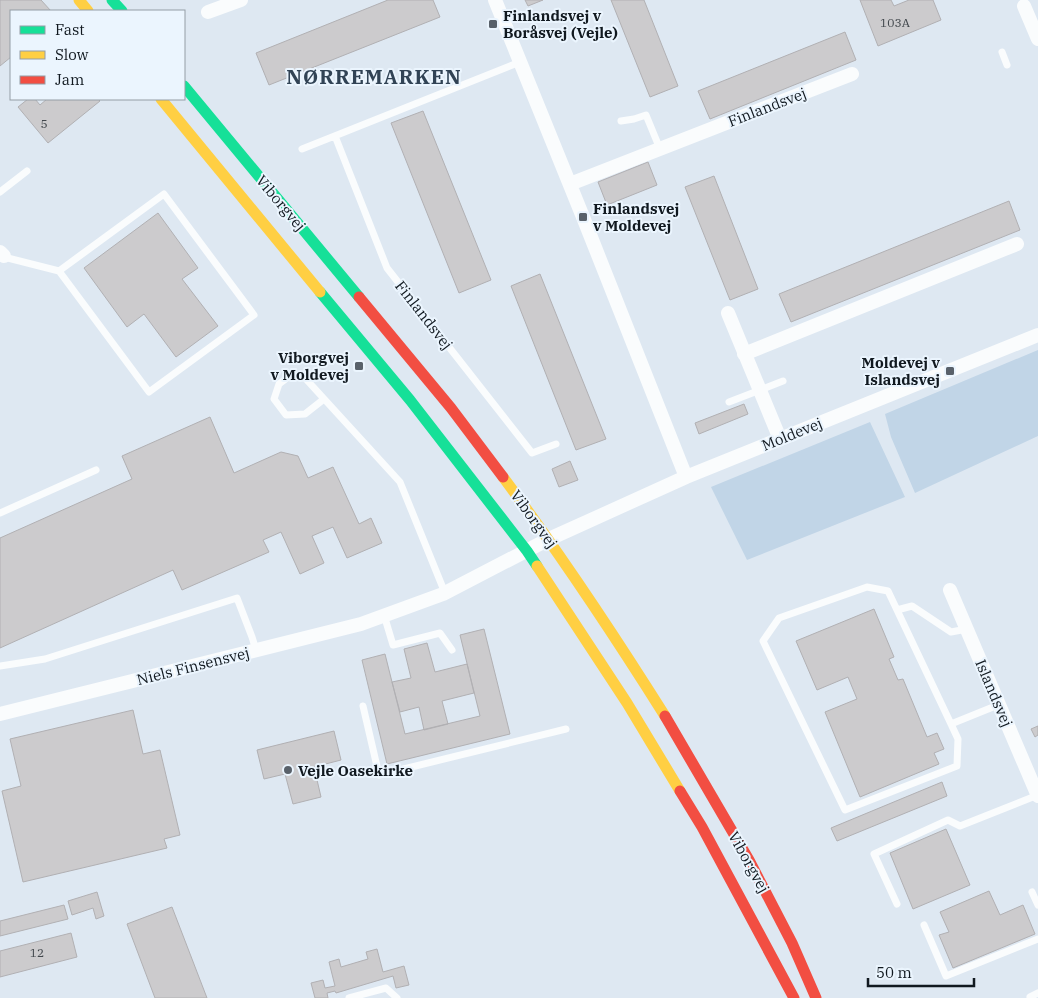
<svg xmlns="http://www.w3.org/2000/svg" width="1038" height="998" font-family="'IBM Plex Serif',serif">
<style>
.green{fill:#c1d5e7}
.building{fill:#cccbcd;stroke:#b1b0b3}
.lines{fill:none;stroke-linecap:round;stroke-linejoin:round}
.lane{stroke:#fafcfd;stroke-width:7}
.street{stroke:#fafcfd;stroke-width:14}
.fast{stroke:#16e098;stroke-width:11}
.slow{stroke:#ffcf43;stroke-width:11}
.jam{stroke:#f24e42;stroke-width:11}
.poi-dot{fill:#59616a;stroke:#ebf5fe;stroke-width:2}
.labels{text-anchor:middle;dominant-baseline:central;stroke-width:4;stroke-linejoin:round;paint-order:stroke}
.number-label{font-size:12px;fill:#40464b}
.poi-label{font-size:15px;font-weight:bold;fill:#111920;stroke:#ebf5fe;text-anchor:start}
.street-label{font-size:15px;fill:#111920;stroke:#ebf5fe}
.district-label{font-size:20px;font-weight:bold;letter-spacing:1px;fill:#314355;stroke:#ebf5fe}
</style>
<rect width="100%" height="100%" fill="#dee8f2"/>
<path class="green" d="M 1038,350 L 1038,436 L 915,493 L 891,437 L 885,414 Z
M 870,422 L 905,497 L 747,560 L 711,487 Z"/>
<path class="building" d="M 0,0 L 41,0 L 51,11 L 11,11 L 11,57 L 0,66 Z
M 388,0 L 433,0 L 440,17 L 269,85 L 256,53 Z
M 525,0 L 543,0 L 528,6 Z
M 611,0 L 644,0 L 678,86 L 650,97 Z
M 860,0 L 891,0 L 894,6 L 909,0 L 933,0 L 941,20 L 878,46 Z
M 845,32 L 856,60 L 710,119 L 698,91 Z
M 28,99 L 35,99 L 40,105 L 47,99 L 98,99 L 100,101 L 48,143 L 18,107 Z
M 423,111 L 491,280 L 459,293 L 391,123 Z
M 648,162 L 657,185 L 607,205 L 598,182 Z
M 714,176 L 758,289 L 730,300 L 685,187 Z
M 1009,201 L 1020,230 L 791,322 L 779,294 Z
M 158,213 L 198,268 L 182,279 L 218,326 L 176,357 L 144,314 L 127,327 L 84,268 Z
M 540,274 L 606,439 L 576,450 L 511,286 Z
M 744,404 L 748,414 L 699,434 L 695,423 Z
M 210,417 L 234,473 L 281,452 L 298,456 L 308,478 L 333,467 L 359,524 L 371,518 L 382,543 L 347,558 L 333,527 L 312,536 L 324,563 L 300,574 L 281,532 L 263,540 L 269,552 L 182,590 L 173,570 L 0,648 L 0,538 L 132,479 L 122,456 Z
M 570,461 L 578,480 L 559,487 L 552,469 Z
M 874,609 L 894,657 L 889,659 L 898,680 L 903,679 L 927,737 L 937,733 L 944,749 L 934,753 L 939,764 L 860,797 L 825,712 L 857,699 L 848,677 L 817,690 L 796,641 Z
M 484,629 L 510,734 L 387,764 L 362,660 L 385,654 L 405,734 L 480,716 L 460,635 Z
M 427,643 L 435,672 L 467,664 L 474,693 L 442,701 L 448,724 L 424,730 L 419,707 L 400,712 L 392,682 L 411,678 L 404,649 Z
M 133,710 L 143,754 L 160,750 L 180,835 L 164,839 L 167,848 L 23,882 L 2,791 L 21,786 L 10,739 Z
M 1038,726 L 1038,735 L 1035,737 L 1031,729 Z
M 334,731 L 341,760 L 314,767 L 321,797 L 293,804 L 285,774 L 264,779 L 257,750 Z
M 942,782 L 947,796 L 837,841 L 831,828 Z
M 946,829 L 970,885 L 913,909 L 890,853 Z
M 989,891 L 1000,915 L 1023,905 L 1035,934 L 953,968 L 939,935 L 949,932 L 940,912 Z
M 97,892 L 104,916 L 96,919 L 93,908 L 72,915 L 68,901 Z
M 64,905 L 68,919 L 0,936 L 0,921 Z
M 172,907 L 207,998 L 155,998 L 127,924 Z
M 71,933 L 77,957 L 0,977 L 0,951 Z
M 377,949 L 383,972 L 404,966 L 409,985 L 396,988 L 393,976 L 336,993 L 335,991 L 327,993 L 328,998 L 315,998 L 311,983 L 323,980 L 325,988 L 335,986 L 329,962 L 339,959 L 341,967 L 368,959 L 366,952 Z"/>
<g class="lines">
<path class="lane" d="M 1002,52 L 1007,65
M 621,121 L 634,119 L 646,115 L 660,149
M 335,136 L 387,268 L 532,453 L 556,444
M 302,149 L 520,62
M 0,192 L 27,171
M 4,257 L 59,271 L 149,392 L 254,315 L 164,194 L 59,271
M 324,399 L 305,414 L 286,415 L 274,399 L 279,384 L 291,375 L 305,378 L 400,482 L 445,593
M 729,402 L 783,381
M 0,513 L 96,470
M 897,610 L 951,724
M 384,615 L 393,645 L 440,633 L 452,650
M 967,629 L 951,632 L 912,606 L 897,610 L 888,591 L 867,587 L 779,618 L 763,641 L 845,810 L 957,766 L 958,739 L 951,724 L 998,705
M 0,666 L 45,659 L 237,598 L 252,637 L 256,650
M 363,706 L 379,775 L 566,729
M 1032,892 L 1038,905
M 897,904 L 874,854 L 948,820 L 960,826 L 1038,795
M 924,925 L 946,976 L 1038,939
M 1030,997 L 1038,993
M 349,998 L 386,988 L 397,998"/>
<path class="street" d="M 495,0 L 583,217 L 686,477
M 1024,6 L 1038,39
M 208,12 L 241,0
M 570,184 L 852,74
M 0,252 L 4,256
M 728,313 L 780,439
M 744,354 L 1017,244
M 950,590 L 1038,796
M 0,714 L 361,624 L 443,594 L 549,539 L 686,477 L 1038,335"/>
<path class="fast" d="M 112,0 L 122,11
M 184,86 L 359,297
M 320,292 L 410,400 L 527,551 L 537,566"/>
<path class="slow" d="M 79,0 L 88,11
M 161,99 L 320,292
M 503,477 C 561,555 614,635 665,716
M 537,566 L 627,703 L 680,791"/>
<path class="jam" d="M 359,297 L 451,408 L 503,477
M 665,716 L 749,860 L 792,943 L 816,998
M 680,791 L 702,827 L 794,998"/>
</g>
<g class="poi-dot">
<rect x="488" y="19" width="10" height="10" rx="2.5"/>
<rect x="578" y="212" width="10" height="10" rx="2.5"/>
<rect x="354" y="361" width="10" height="10" rx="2.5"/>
<rect x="945" y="366" width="10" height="10" rx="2.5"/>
<circle cx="288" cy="770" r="5"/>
</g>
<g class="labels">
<g class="number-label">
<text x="895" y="22">103A</text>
<text x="44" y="123">5</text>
<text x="37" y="952">12</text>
</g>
<g class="poi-label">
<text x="503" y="15">Finlandsvej v<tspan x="503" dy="17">Boråsvej (Vejle)</tspan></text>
<text x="593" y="208">Finlandsvej<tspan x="593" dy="17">v Moldevej</tspan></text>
<text x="349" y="357" text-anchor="end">Viborgvej<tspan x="349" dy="17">v Moldevej</tspan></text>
<text x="940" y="362" text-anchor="end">Moldevej v<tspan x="940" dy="17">Islandsvej</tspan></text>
<text x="298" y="770">Vejle Oasekirke</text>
</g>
<g class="street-label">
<text transform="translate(767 107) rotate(-21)">Finlandsvej</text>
<text transform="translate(281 203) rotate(50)">Viborgvej</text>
<text transform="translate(424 315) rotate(52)">Finlandsvej</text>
<text transform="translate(792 434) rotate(-22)">Moldevej</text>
<text transform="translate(534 519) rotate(54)">Viborgvej</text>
<text transform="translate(193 666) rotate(-14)">Niels Finsensvej</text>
<text transform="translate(994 693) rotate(67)">Islandsvej</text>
<text transform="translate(749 862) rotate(61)">Viborgvej</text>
</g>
<g class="district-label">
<text x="374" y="76">NØRREMARKEN</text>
</g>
</g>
<rect x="10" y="10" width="175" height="90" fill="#ebf5fe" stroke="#949da5"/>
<rect x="20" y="26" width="25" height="8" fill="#16e098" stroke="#949da5"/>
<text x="55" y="35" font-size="15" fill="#111920">Fast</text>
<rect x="20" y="51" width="25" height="8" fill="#ffcf43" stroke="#949da5"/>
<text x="55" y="60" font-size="15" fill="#111920">Slow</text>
<rect x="20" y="76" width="25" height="8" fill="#f24e42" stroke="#949da5"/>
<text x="55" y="85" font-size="15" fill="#111920">Jam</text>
<path d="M868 978v8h106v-8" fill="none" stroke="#111920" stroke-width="2.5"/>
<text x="876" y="978" font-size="15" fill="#111920" stroke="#ebf5fe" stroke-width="4" paint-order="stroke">50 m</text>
</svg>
